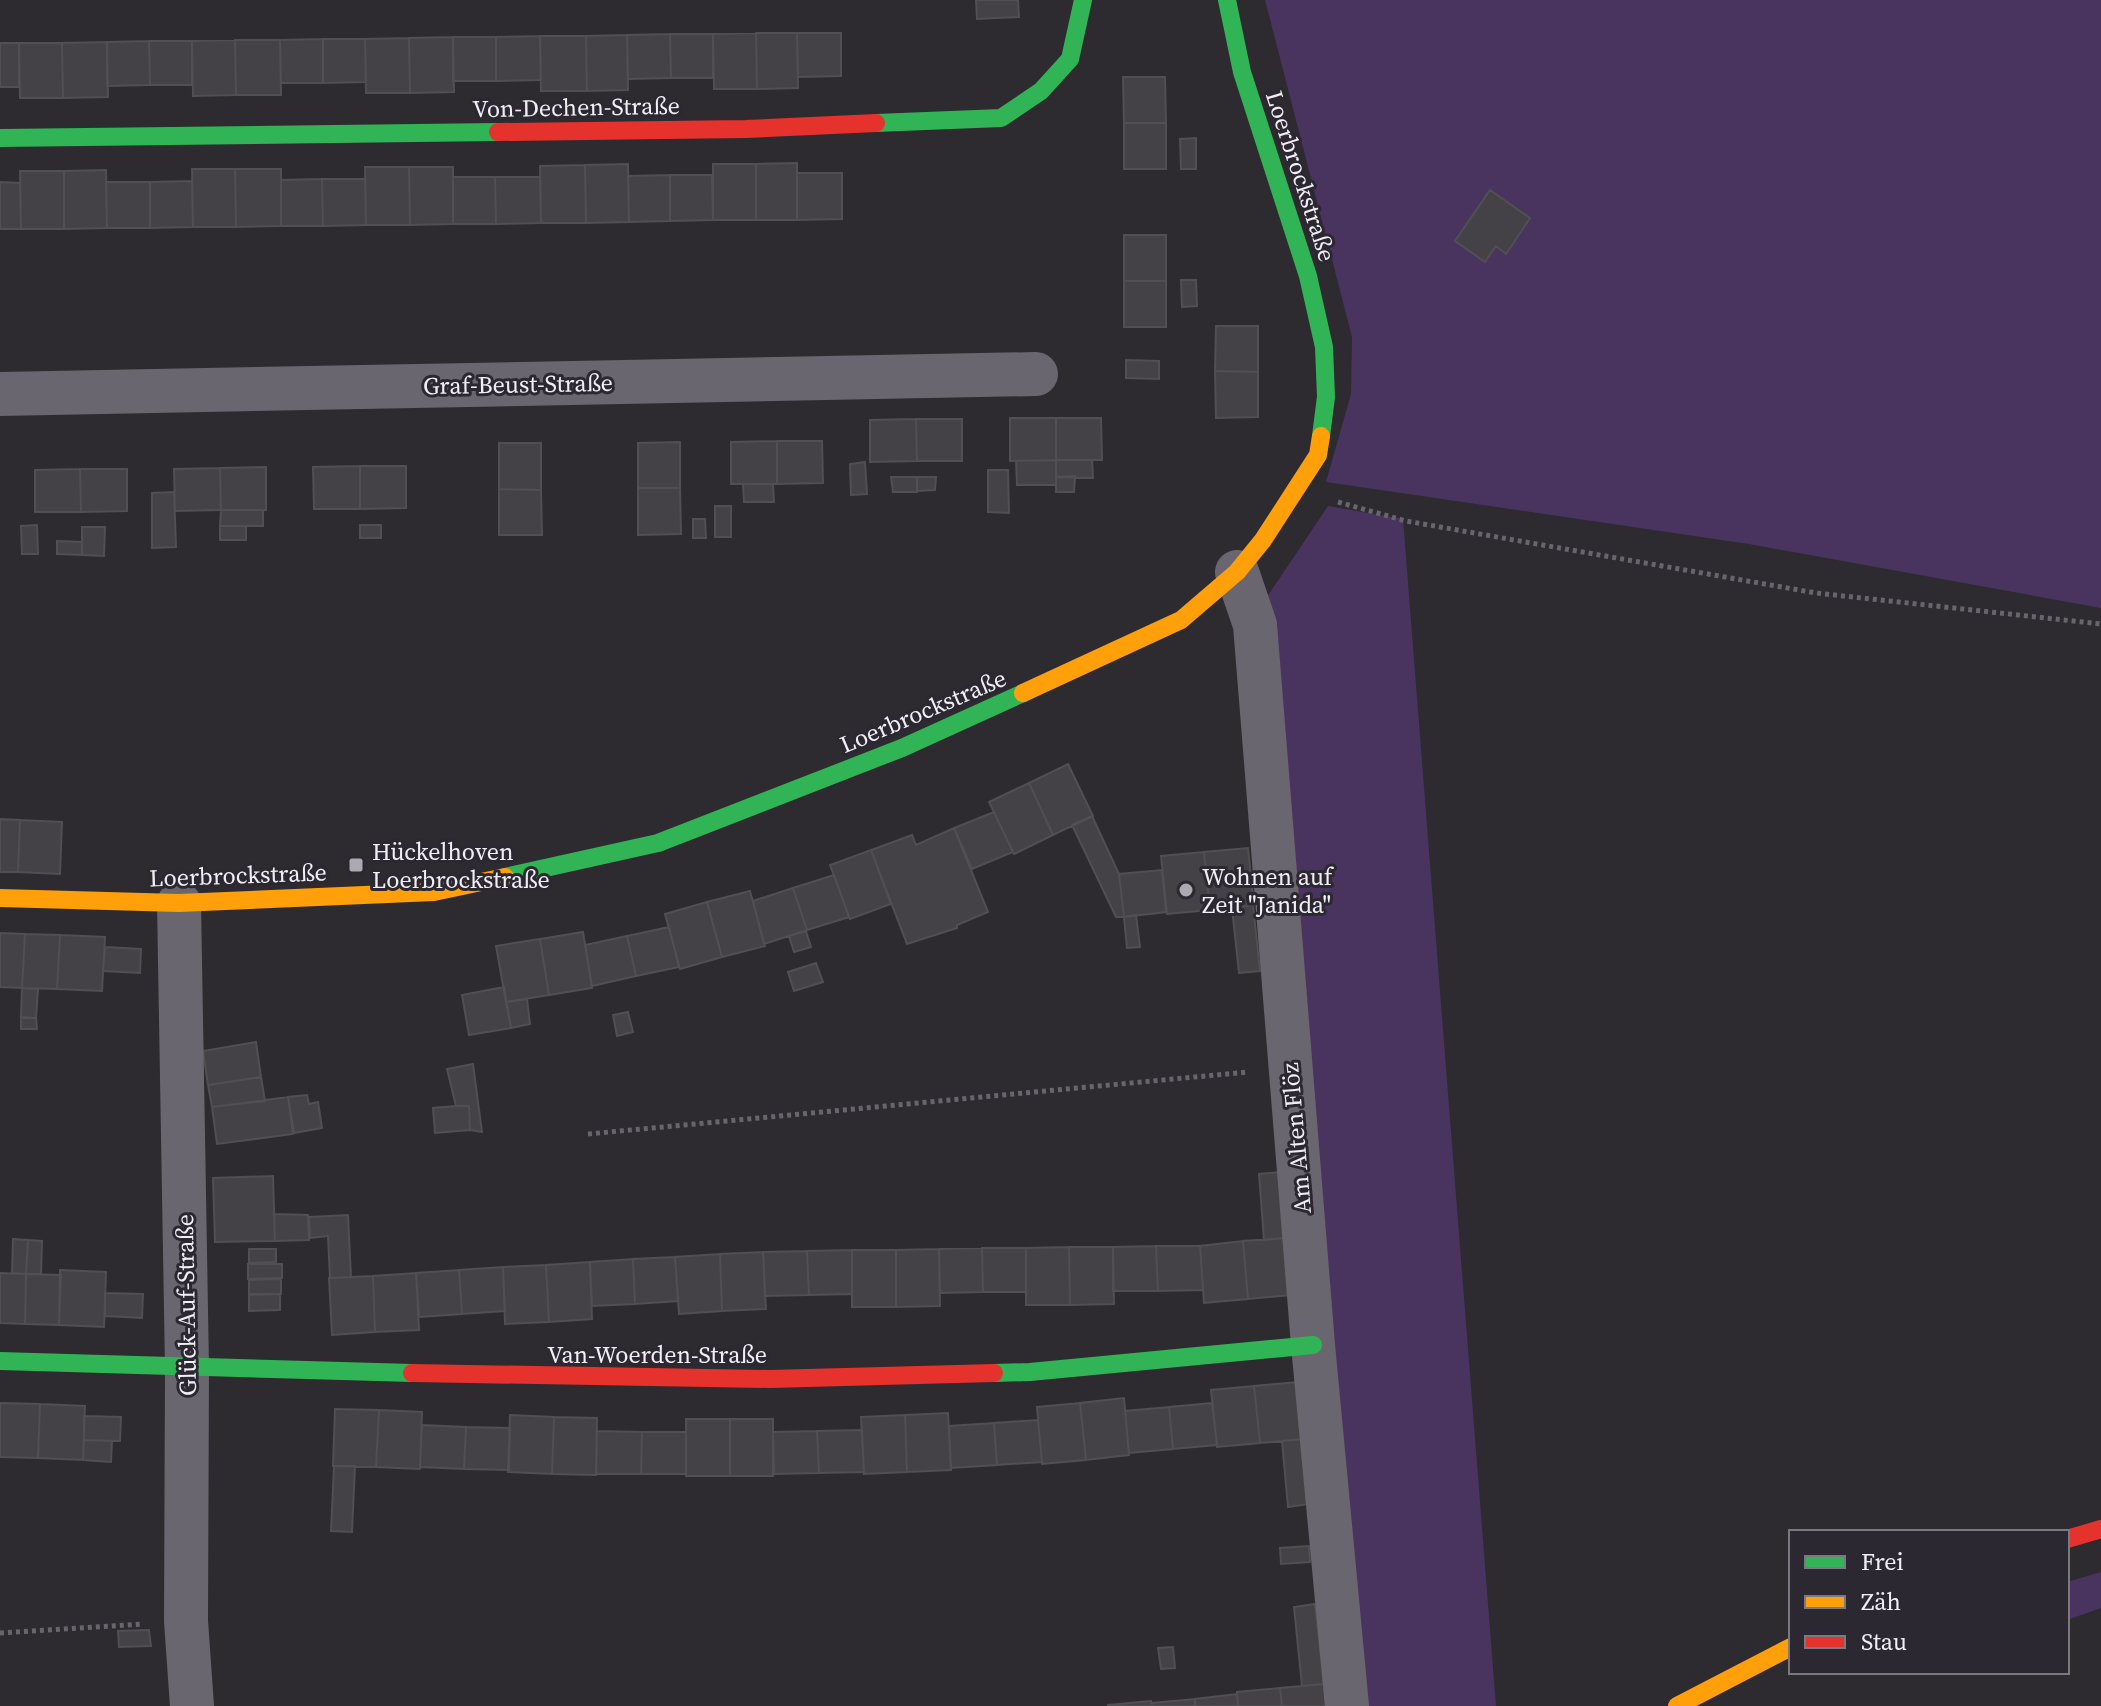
<svg xmlns="http://www.w3.org/2000/svg" width="2101" height="1706" font-family="'Source Serif 4',serif">
<style>
.green{fill:#493460}
.building{fill:#444247;stroke:#504f54;stroke-width:2}
.lines{fill:none;stroke-linecap:round;stroke-linejoin:round}
.path{stroke:#68666d;stroke-width:5;stroke-dasharray:4 4;stroke-linecap:butt}
.street{stroke:#6a6670;stroke-width:44}
.fast{stroke:#30b455;stroke-width:18}
.slow{stroke:#ff9f0a;stroke-width:18}
.jam{stroke:#e5322d;stroke-width:18}
.poi-dot{fill:#acaab0;stroke:#2c2832;stroke-width:3}
.labels{text-anchor:middle;dominant-baseline:central;stroke-width:6;stroke-linejoin:round;paint-order:stroke}
.street-label{font-size:24px;fill:#f1eff5;stroke:#2c2832}
.poi-label{font-size:24px;fill:#f1eff5;stroke:#2c2832;text-anchor:start}
</style>
<rect width="100%" height="100%" fill="#2d2a30"/>
<path class="green" d="M 1265,0 L 2101,0 L 2101,608 L 1749,544 L 1326,482 L 1351,394 L 1352,337 Z
M 1328,506 L 1403,519 L 1496,1706 L 1361,1706 L 1261,606 Z
M 2101,1572 L 2101,1608 L 2067,1620 L 2067,1582 Z"/>
<path class="building" d="M 976,0 L 1018,0 L 1019,17 L 977,19 Z
M 756,33 L 797,33 L 798,88 L 757,89 Z
M 756,33 L 757,89 L 714,89 L 713,34 Z
M 797,33 L 841,33 L 841,76 L 798,77 Z
M 670,34 L 671,78 L 628,79 L 627,35 Z
M 670,34 L 713,34 L 713,78 L 671,78 Z
M 627,35 L 628,90 L 587,91 L 586,36 Z
M 540,36 L 541,80 L 496,81 L 496,37 Z
M 540,36 L 586,36 L 587,91 L 541,91 Z
M 453,37 L 496,37 L 496,81 L 453,81 Z
M 453,37 L 454,92 L 410,93 L 409,38 Z
M 409,38 L 410,93 L 366,93 L 365,39 Z
M 323,39 L 323,83 L 281,83 L 280,40 Z
M 323,39 L 365,39 L 366,82 L 323,83 Z
M 235,40 L 280,40 L 281,95 L 236,95 Z
M 235,40 L 236,95 L 193,96 L 192,41 Z
M 149,41 L 150,85 L 107,86 L 107,42 Z
M 149,41 L 192,41 L 192,85 L 150,85 Z
M 107,42 L 108,97 L 63,98 L 62,43 Z
M 0,43 L 19,43 L 19,87 L 0,87 Z
M 19,43 L 62,43 L 63,98 L 20,98 Z
M 1123,77 L 1165,77 L 1166,123 L 1124,123 Z
M 1124,123 L 1166,123 L 1166,169 L 1124,169 Z
M 1196,138 L 1196,169 L 1181,169 L 1180,139 Z
M 797,163 L 797,220 L 756,220 L 756,164 Z
M 628,164 L 629,222 L 586,223 L 585,165 Z
M 713,164 L 756,164 L 756,220 L 713,220 Z
M 585,165 L 586,223 L 541,223 L 540,166 Z
M 365,167 L 409,167 L 410,225 L 366,225 Z
M 409,167 L 453,167 L 453,224 L 410,225 Z
M 192,169 L 235,169 L 236,227 L 193,227 Z
M 235,169 L 281,169 L 281,226 L 236,227 Z
M 106,170 L 107,228 L 64,229 L 64,171 Z
M 20,171 L 64,171 L 64,229 L 21,229 Z
M 797,173 L 842,173 L 842,219 L 797,220 Z
M 670,175 L 712,175 L 713,220 L 670,221 Z
M 670,175 L 670,221 L 629,222 L 628,176 Z
M 453,177 L 495,177 L 496,224 L 453,224 Z
M 495,177 L 540,177 L 541,223 L 496,224 Z
M 322,179 L 323,226 L 281,226 L 281,180 Z
M 322,179 L 365,179 L 366,225 L 323,226 Z
M 192,181 L 193,227 L 150,228 L 150,182 Z
M 0,182 L 20,183 L 21,229 L 0,229 Z
M 106,182 L 150,182 L 150,228 L 107,228 Z
M 1490,190 L 1530,218 L 1506,254 L 1496,246 L 1485,262 L 1455,241 Z
M 1124,235 L 1166,235 L 1166,281 L 1124,281 Z
M 1181,280 L 1196,280 L 1197,306 L 1182,307 Z
M 1124,281 L 1166,281 L 1166,327 L 1124,327 Z
M 1216,326 L 1258,326 L 1258,372 L 1215,371 Z
M 1126,360 L 1159,361 L 1159,379 L 1126,378 Z
M 1215,371 L 1258,372 L 1258,417 L 1216,418 Z
M 1010,418 L 1056,418 L 1056,460 L 1010,461 Z
M 1056,418 L 1101,418 L 1102,460 L 1056,460 Z
M 916,419 L 917,461 L 870,462 L 870,420 Z
M 916,419 L 962,419 L 962,461 L 917,461 Z
M 777,441 L 822,441 L 823,483 L 777,484 Z
M 777,441 L 777,484 L 731,484 L 731,442 Z
M 680,442 L 680,488 L 638,488 L 638,443 Z
M 499,443 L 541,443 L 541,490 L 499,489 Z
M 1056,460 L 1056,485 L 1017,485 L 1016,461 Z
M 1056,460 L 1092,460 L 1093,478 L 1056,477 Z
M 865,462 L 867,494 L 851,495 L 850,464 Z
M 360,466 L 406,466 L 406,508 L 360,509 Z
M 360,466 L 360,509 L 314,509 L 313,467 Z
M 266,467 L 266,510 L 221,510 L 220,468 Z
M 220,468 L 221,510 L 175,511 L 174,469 Z
M 80,469 L 81,512 L 35,512 L 35,470 Z
M 80,469 L 127,469 L 127,511 L 81,512 Z
M 988,470 L 1008,470 L 1009,513 L 988,512 Z
M 1075,476 L 1074,492 L 1056,492 L 1056,477 Z
M 891,477 L 917,477 L 917,492 L 893,492 Z
M 917,477 L 936,477 L 935,490 L 917,491 Z
M 743,484 L 773,484 L 774,502 L 744,502 Z
M 638,488 L 680,488 L 681,534 L 638,535 Z
M 499,489 L 541,490 L 542,535 L 499,535 Z
M 174,492 L 176,547 L 152,548 L 152,493 Z
M 715,506 L 731,506 L 731,537 L 715,537 Z
M 221,510 L 263,510 L 263,526 L 220,526 Z
M 693,519 L 705,519 L 706,538 L 693,538 Z
M 37,525 L 38,554 L 22,554 L 21,526 Z
M 360,525 L 381,525 L 381,538 L 360,538 Z
M 220,526 L 246,526 L 246,540 L 220,540 Z
M 82,527 L 105,527 L 104,556 L 82,555 Z
M 57,541 L 82,542 L 82,555 L 57,554 Z
M 1068,764 L 1093,816 L 1053,835 L 1029,783 Z
M 1029,783 L 1053,835 L 1014,854 L 989,802 Z
M 994,812 L 1013,852 L 972,869 L 954,828 Z
M 1092,816 L 1119,874 L 1124,917 L 1116,917 L 1072,825 Z
M 0,819 L 20,820 L 18,872 L 0,872 Z
M 20,820 L 62,822 L 60,874 L 18,872 Z
M 954,828 L 988,912 L 957,925 L 957,928 L 907,944 L 871,850 L 912,835 L 916,845 Z
M 1248,848 L 1254,905 L 1210,910 L 1204,852 Z
M 871,850 L 891,904 L 850,919 L 830,865 Z
M 1204,852 L 1210,910 L 1167,914 L 1161,856 Z
M 1162,870 L 1166,912 L 1124,917 L 1119,874 Z
M 834,875 L 849,917 L 807,930 L 793,888 Z
M 793,888 L 807,930 L 764,944 L 753,901 Z
M 750,891 L 765,946 L 722,957 L 707,902 Z
M 707,902 L 722,957 L 680,969 L 665,914 Z
M 1253,905 L 1260,971 L 1239,973 L 1232,908 Z
M 1136,915 L 1140,947 L 1127,948 L 1124,917 Z
M 669,927 L 679,967 L 636,976 L 627,936 Z
M 806,931 L 811,947 L 794,952 L 789,936 Z
M 583,932 L 592,988 L 549,995 L 540,939 Z
M 0,933 L 25,934 L 22,988 L 0,987 Z
M 25,934 L 60,935 L 57,989 L 22,988 Z
M 60,935 L 105,937 L 102,991 L 57,989 Z
M 627,936 L 636,976 L 592,986 L 585,945 Z
M 540,939 L 549,995 L 506,1002 L 496,946 Z
M 105,947 L 141,949 L 140,973 L 103,971 Z
M 816,963 L 823,982 L 794,991 L 788,972 Z
M 504,987 L 511,1028 L 469,1035 L 462,995 Z
M 22,988 L 38,989 L 36,1018 L 21,1017 Z
M 527,999 L 530,1024 L 511,1028 L 506,1002 Z
M 628,1012 L 633,1032 L 617,1036 L 613,1015 Z
M 21,1018 L 36,1018 L 37,1029 L 21,1029 Z
M 256,1042 L 261,1077 L 208,1085 L 203,1051 Z
M 473,1064 L 482,1132 L 470,1130 L 469,1106 L 456,1106 L 447,1069 Z
M 261,1077 L 265,1101 L 212,1107 L 208,1085 Z
M 307,1095 L 309,1104 L 318,1102 L 322,1128 L 294,1133 L 288,1097 Z
M 288,1097 L 293,1134 L 217,1144 L 212,1107 Z
M 456,1106 L 469,1106 L 470,1130 L 435,1133 L 433,1108 Z
M 1280,1172 L 1285,1238 L 1264,1240 L 1259,1174 Z
M 273,1176 L 275,1241 L 215,1242 L 213,1178 Z
M 274,1214 L 308,1215 L 309,1240 L 275,1241 Z
M 348,1215 L 351,1277 L 330,1278 L 328,1236 L 310,1238 L 309,1217 Z
M 1286,1238 L 1291,1295 L 1248,1299 L 1243,1241 Z
M 13,1239 L 28,1240 L 26,1274 L 12,1273 Z
M 28,1240 L 42,1241 L 41,1274 L 26,1274 Z
M 1243,1241 L 1248,1299 L 1204,1303 L 1200,1246 Z
M 1156,1246 L 1200,1246 L 1203,1290 L 1158,1291 Z
M 1156,1246 L 1158,1291 L 1113,1291 L 1113,1247 Z
M 1069,1247 L 1113,1247 L 1114,1304 L 1070,1305 Z
M 1069,1247 L 1070,1305 L 1026,1305 L 1026,1248 Z
M 982,1248 L 1026,1248 L 1026,1292 L 983,1292 Z
M 982,1248 L 983,1292 L 940,1293 L 939,1249 Z
M 249,1249 L 276,1249 L 276,1262 L 249,1263 Z
M 939,1249 L 940,1306 L 896,1307 L 896,1250 Z
M 852,1250 L 852,1294 L 809,1295 L 807,1251 Z
M 852,1250 L 896,1250 L 896,1307 L 852,1307 Z
M 807,1251 L 809,1295 L 765,1296 L 763,1252 Z
M 763,1252 L 766,1309 L 722,1311 L 720,1254 Z
M 720,1254 L 722,1311 L 679,1314 L 675,1257 Z
M 675,1257 L 678,1301 L 635,1304 L 633,1259 Z
M 633,1259 L 635,1304 L 592,1306 L 590,1262 Z
M 590,1262 L 592,1319 L 549,1322 L 546,1265 Z
M 248,1264 L 282,1264 L 282,1278 L 248,1279 Z
M 546,1265 L 549,1322 L 505,1324 L 503,1267 Z
M 503,1267 L 505,1311 L 462,1314 L 459,1270 Z
M 60,1270 L 106,1272 L 104,1327 L 59,1325 Z
M 459,1270 L 462,1314 L 419,1317 L 416,1273 Z
M 0,1273 L 26,1274 L 25,1324 L 0,1323 Z
M 416,1273 L 419,1330 L 375,1332 L 373,1276 Z
M 26,1274 L 61,1275 L 59,1325 L 25,1324 Z
M 373,1276 L 375,1332 L 332,1335 L 329,1278 Z
M 281,1279 L 281,1294 L 249,1294 L 249,1280 Z
M 105,1293 L 143,1294 L 142,1318 L 105,1316 Z
M 280,1294 L 280,1310 L 249,1311 L 249,1295 Z
M 1298,1382 L 1304,1439 L 1260,1443 L 1254,1386 Z
M 1254,1386 L 1260,1443 L 1217,1447 L 1211,1390 Z
M 1124,1398 L 1129,1455 L 1086,1460 L 1080,1403 Z
M 0,1403 L 40,1404 L 38,1458 L 0,1457 Z
M 1080,1403 L 1086,1460 L 1042,1464 L 1037,1407 Z
M 1212,1403 L 1217,1445 L 1173,1449 L 1169,1407 Z
M 40,1404 L 85,1406 L 83,1460 L 38,1458 Z
M 1169,1407 L 1173,1449 L 1129,1453 L 1125,1411 Z
M 335,1409 L 379,1410 L 376,1467 L 333,1466 Z
M 379,1410 L 422,1412 L 420,1469 L 376,1467 Z
M 948,1413 L 951,1470 L 907,1472 L 905,1415 Z
M 510,1415 L 554,1417 L 552,1474 L 508,1472 Z
M 905,1415 L 907,1472 L 864,1474 L 861,1417 Z
M 84,1416 L 121,1417 L 120,1441 L 84,1440 Z
M 554,1417 L 597,1418 L 596,1475 L 552,1474 Z
M 686,1419 L 730,1419 L 730,1476 L 686,1476 Z
M 730,1419 L 773,1419 L 773,1476 L 730,1476 Z
M 1038,1420 L 1042,1462 L 997,1465 L 994,1423 Z
M 994,1423 L 997,1465 L 951,1468 L 949,1426 Z
M 422,1425 L 466,1427 L 464,1469 L 420,1467 Z
M 466,1427 L 510,1428 L 509,1470 L 464,1469 Z
M 862,1430 L 864,1472 L 819,1473 L 817,1431 Z
M 597,1431 L 642,1432 L 641,1474 L 596,1474 Z
M 817,1431 L 819,1473 L 774,1474 L 773,1432 Z
M 642,1432 L 686,1432 L 686,1474 L 641,1474 Z
M 1303,1439 L 1309,1504 L 1288,1507 L 1282,1441 Z
M 84,1440 L 112,1441 L 111,1462 L 83,1460 Z
M 334,1466 L 355,1466 L 352,1532 L 331,1531 Z
M 1309,1546 L 1310,1562 L 1281,1564 L 1280,1548 Z
M 1315,1604 L 1324,1684 L 1302,1686 L 1294,1607 Z
M 149,1630 L 151,1646 L 119,1647 L 118,1631 Z
M 1173,1647 L 1175,1668 L 1161,1669 L 1158,1648 Z
M 1324,1684 L 1326,1706 L 1282,1706 L 1280,1688 Z
M 1280,1688 L 1282,1706 L 1238,1706 L 1237,1692 Z
M 1237,1694 L 1238,1706 L 1195,1706 L 1195,1699 Z
M 1195,1699 L 1195,1706 L 1152,1706 L 1152,1703 Z
M 1151,1701 L 1152,1706 L 1108,1706 L 1108,1705 Z"/>
<g class="lines">
<path class="path" d="M 1338,502 L 1406,521 L 1816,593 L 2101,624
M 588,1134 L 1248,1072
M 0,1633 L 143,1624"/>
<path class="street" d="M 0,394 L 1036,374
M 1237,572 L 1255,625 L 1313,1345 L 1347,1706
M 179,903 L 187,1368 L 186,1621 L 192,1706"/>
<path class="fast" d="M 1227,0 L 1242,72 L 1308,276 L 1324,347 L 1326,397 L 1321,436
M 876,123 L 1001,118 L 1041,91 L 1070,59 L 1083,0
M 0,138 L 498,132
M 505,877 L 658,843 L 902,748 L 1023,693
M 0,1361 L 412,1373
M 994,1373 L 1030,1372 L 1313,1345"/>
<path class="slow" d="M 1023,693 L 1181,620 L 1237,572 L 1263,540 L 1318,455 L 1321,436
M 0,898 L 179,903 L 434,892 L 505,877
M 1677,1706 L 1791,1647"/>
<path class="jam" d="M 498,132 L 746,129 L 876,123
M 412,1373 L 770,1379 L 994,1373
M 2067,1539 L 2101,1529"/>
</g>
<g class="poi-dot">
<rect x="348" y="857" width="16" height="16" rx="4"/>
<circle cx="1186" cy="890" r="8"/>
</g>
<g class="labels">
<g class="street-label">
<text transform="translate(576 107) rotate(-1)">Von-Dechen-Straße</text>
<text transform="translate(1301 176) rotate(72)">Loerbrockstraße</text>
<text transform="translate(518 384) rotate(-1)">Graf-Beust-Straße</text>
<text transform="translate(923 711) rotate(-23)">Loerbrockstraße</text>
<text transform="translate(238 875) rotate(-2)">Loerbrockstraße</text>
<text transform="translate(1296 1138) rotate(-95)">Am Alten Flöz</text>
<text transform="translate(186 1305) rotate(-91)">Glück-Auf-Straße</text>
<text x="657" y="1354">Van-Woerden-Straße</text>
</g>
<g class="poi-label">
<text x="372" y="851">Hückelhoven<tspan x="372" dy="28">Loerbrockstraße</tspan></text>
<text x="1202" y="876">Wohnen auf<tspan x="1202" dy="28">Zeit "Janida"</tspan></text>
</g>
</g>
<rect x="1789" y="1530" width="280" height="144" fill="#2c2832" stroke="#7b7880" stroke-width="2"/>
<rect x="1805" y="1556" width="40" height="12" fill="#30b455" stroke="#7b7880" stroke-width="2"/>
<text x="1861" y="1570" font-size="24" fill="#f1eff5">Frei</text>
<rect x="1805" y="1596" width="40" height="12" fill="#ff9f0a" stroke="#7b7880" stroke-width="2"/>
<text x="1861" y="1610" font-size="24" fill="#f1eff5">Zäh</text>
<rect x="1805" y="1636" width="40" height="12" fill="#e5322d" stroke="#7b7880" stroke-width="2"/>
<text x="1861" y="1650" font-size="24" fill="#f1eff5">Stau</text>
</svg>
